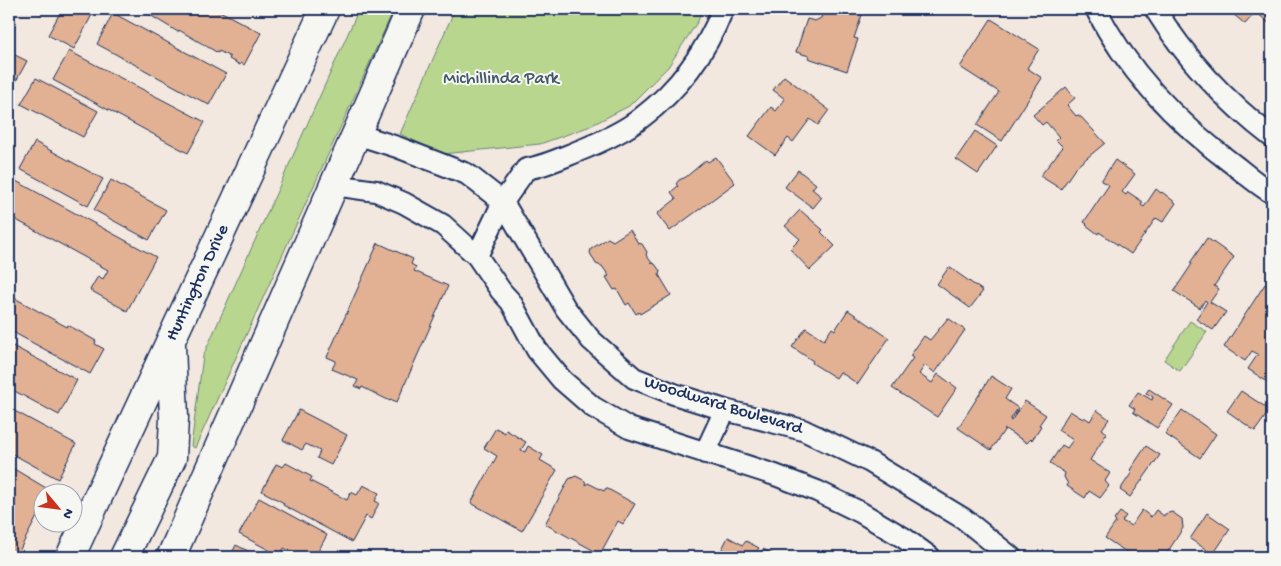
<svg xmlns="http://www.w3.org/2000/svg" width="1281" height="566" font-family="'Gochi Hand',sans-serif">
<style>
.green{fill:#b8d68e;stroke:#6a8276}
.building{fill:#e2b193;stroke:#1b2f5e}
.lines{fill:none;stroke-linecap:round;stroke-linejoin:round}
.street-casing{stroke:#1b2f5e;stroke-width:24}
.primary-casing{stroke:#1b2f5e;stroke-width:31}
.street{stroke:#f6f6f2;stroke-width:20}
.primary{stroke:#f6f6f2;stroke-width:28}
.labels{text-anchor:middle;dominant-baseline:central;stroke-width:4;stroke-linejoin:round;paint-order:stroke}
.park-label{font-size:18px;fill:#42596a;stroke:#f6f6f2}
.street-label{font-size:18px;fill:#1b2f5e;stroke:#f6f6f2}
</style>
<rect width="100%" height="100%" fill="#f2e8df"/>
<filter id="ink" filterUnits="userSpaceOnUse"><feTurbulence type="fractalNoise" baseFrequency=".02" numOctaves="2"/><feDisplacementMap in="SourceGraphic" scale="10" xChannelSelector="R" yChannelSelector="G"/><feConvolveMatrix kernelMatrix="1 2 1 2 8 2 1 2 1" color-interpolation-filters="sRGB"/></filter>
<g filter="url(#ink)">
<path class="green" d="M 359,9 L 394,9 L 195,448 L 191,446 L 203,356 Z
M 455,9 L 702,9 L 698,21 L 668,67 L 629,106 L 588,127 L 540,144 L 442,154 L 400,134 Z
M 1190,321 L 1207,332 L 1180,371 L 1164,360 Z"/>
<path class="building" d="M 62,9 L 95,9 L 74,49 L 48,35 Z
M 140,9 L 216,9 L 261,33 L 244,65 L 241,63 L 240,65 L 229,59 L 230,57 L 219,51 L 218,53 L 179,30 L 178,32 Z
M 824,9 L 864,9 L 854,38 L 858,39 L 847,71 L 808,58 L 809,56 L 796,52 L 807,19 L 815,21 L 821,18 Z
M 1227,9 L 1272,9 L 1272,26 L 1256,12 L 1245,24 Z
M 113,13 L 226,74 L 209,105 L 97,44 Z
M 991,19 L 1039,49 L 1027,68 L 1042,78 L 1002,141 L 977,125 L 999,92 L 960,67 Z
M 69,51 L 205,122 L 188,153 L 53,80 Z
M 11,53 L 27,61 L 9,94 L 9,57 Z
M 784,76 L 829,110 L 818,125 L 810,119 L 793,142 L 788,138 L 775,155 L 749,136 L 771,107 L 776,111 L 785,99 L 773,90 Z
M 36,78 L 98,111 L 83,137 L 21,104 Z
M 1066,87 L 1075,98 L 1067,105 L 1076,116 L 1078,115 L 1082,118 L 1105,143 L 1076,167 L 1061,189 L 1040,176 L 1063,147 L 1056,140 L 1059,137 L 1046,122 L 1042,125 L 1033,115 Z
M 975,131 L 997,146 L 978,174 L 956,159 Z
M 35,142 L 103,179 L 88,206 L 20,169 Z
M 716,157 L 735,183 L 670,231 L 657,214 L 676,199 L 671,192 L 678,186 L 676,184 L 679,180 L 686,177 L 706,160 L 708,162 Z
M 1115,160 L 1135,174 L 1122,192 L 1126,195 L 1128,192 L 1143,202 L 1141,205 L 1144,207 L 1156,189 L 1161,193 L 1162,192 L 1176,203 L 1163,222 L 1156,218 L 1131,254 L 1099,232 L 1098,234 L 1086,225 L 1087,224 L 1084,222 L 1109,185 L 1101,181 Z
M 798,170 L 816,184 L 812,189 L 822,197 L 813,208 L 785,187 Z
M 111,180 L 166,210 L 149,240 L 94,210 Z
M 16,181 L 156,257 L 127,311 L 90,290 L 98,276 L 103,279 L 108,270 L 9,216 L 9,195 Z
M 800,210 L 823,230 L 821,232 L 835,246 L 810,270 L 790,249 L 800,239 L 785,226 Z
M 630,230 L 638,243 L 642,244 L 647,252 L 646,255 L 652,263 L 655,264 L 660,271 L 659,275 L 671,295 L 640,314 L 639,312 L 636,314 L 629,303 L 626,305 L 617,289 L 614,290 L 606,277 L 609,276 L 602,266 L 601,266 L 596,264 L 590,253 L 591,249 L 608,238 L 613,241 Z
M 1207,238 L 1234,257 L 1214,286 L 1219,289 L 1210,302 L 1226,312 L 1213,330 L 1196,319 L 1207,302 L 1205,300 L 1200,308 L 1174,291 L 1192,264 L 1190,263 Z
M 378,243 L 413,259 L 411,264 L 416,267 L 414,271 L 448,286 L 397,402 L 390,399 L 390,401 L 362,387 L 361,389 L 355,386 L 358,380 L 332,369 L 336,361 L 327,357 Z
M 949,267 L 983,291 L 970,308 L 937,284 Z
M 1265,284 L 1272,289 L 1272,385 L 1248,369 L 1258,354 L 1252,351 L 1245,361 L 1224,347 Z
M 9,295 L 67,327 L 68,325 L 96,341 L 95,344 L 104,349 L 90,374 L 9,330 Z
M 848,310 L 889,338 L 858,384 L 840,372 L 836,378 L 812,363 L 813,361 L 792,347 L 806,328 L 824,340 L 832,328 L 835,330 Z
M 948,318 L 965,330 L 935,373 L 925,365 L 919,374 L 932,383 L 938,374 L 957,388 L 937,417 L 892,388 L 913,358 L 910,356 L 924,336 L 930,340 Z
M 9,344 L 77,380 L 59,415 L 9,388 Z
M 991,376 L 1011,389 L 1005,399 L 1018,408 L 1010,420 L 1011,421 L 1025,401 L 1046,415 L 1039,425 L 1041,426 L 1032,440 L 1031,439 L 1027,443 L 1005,429 L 991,450 L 958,428 Z
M 1149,389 L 1173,405 L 1157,428 L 1133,412 L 1135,409 L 1129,405 L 1138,392 L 1152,400 L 1153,397 L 1146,393 Z
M 1241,391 L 1270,410 L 1255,431 L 1227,411 Z
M 9,408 L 76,444 L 58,479 L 9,452 Z
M 299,410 L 347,435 L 331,465 L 317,458 L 320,451 L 306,444 L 302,450 L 283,440 Z
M 1097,410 L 1109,419 L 1102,429 L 1107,433 L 1090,460 L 1110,473 L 1105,481 L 1109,486 L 1100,498 L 1089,491 L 1085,498 L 1067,486 L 1068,484 L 1064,477 L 1065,473 L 1050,463 L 1062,445 L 1067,448 L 1073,440 L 1058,430 L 1070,411 L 1083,419 L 1084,417 L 1090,421 Z
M 1182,410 L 1216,434 L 1200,458 L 1165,434 Z
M 496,428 L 505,433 L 506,430 L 526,442 L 521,450 L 525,452 L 528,446 L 543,455 L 540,460 L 557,470 L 522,531 L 471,503 L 497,456 L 484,448 Z
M 1146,446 L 1160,455 L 1130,497 L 1120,490 L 1132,472 L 1130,470 Z
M 286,463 L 312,477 L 310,481 L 347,500 L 351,492 L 357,495 L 363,485 L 379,493 L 375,501 L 379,503 L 371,519 L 366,516 L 352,542 L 283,505 L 284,503 L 262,491 L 276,464 L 283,467 Z
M 9,466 L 51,491 L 50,494 L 42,494 L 42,507 L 16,557 L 9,557 Z
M 576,476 L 585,481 L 586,485 L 588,483 L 604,491 L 606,488 L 635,504 L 623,524 L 618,521 L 600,554 L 545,524 L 569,479 Z
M 259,498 L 327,535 L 315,557 L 301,557 L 284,548 L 280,556 L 239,534 Z
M 1142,510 L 1151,517 L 1156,510 L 1164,516 L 1165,514 L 1172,512 L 1182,519 L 1183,528 L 1165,556 L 1163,555 L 1162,557 L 1134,557 L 1105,538 L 1116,522 L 1114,520 L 1120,512 L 1126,516 L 1122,521 L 1131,526 Z
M 1207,513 L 1230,529 L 1214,553 L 1220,557 L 1203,557 L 1207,550 L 1190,539 Z
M 728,537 L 743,545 L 746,541 L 759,548 L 756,552 L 760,554 L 763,549 L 779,557 L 718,557 Z
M 236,545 L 260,557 L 230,557 Z"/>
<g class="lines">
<defs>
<path id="street" d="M 1096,9 C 1128,73 1181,126 1238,168 C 1249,177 1260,186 1272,193
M 1155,9 C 1186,59 1225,101 1272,137
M 356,134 L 397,147 L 467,174 L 503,202 L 566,309 L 591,340 L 634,378 L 674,394 L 725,410 L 803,430 L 870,462 L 964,519 L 1011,557
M 334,185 L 376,191 L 404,203 L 443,225 L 477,256 L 501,291 L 511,302 L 537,350 L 562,380 L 593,407 L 629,428 L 775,475 L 817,491 L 860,512 L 904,538 L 930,557
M 477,256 L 503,202 L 526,169 C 544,166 559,159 576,152 C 596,144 625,131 641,118 C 678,90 706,52 723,9
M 705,453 L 725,410"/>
<path id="primary" d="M 70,557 L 325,9
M 124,557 L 172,458 L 174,418 L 171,345
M 171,557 L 411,9"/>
</defs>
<use href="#street" class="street-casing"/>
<use href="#primary" class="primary-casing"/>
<use href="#street" class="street"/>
<use href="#primary" class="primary"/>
</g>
</g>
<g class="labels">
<g class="park-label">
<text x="501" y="79">Michillinda Park</text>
</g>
<g class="street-label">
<text transform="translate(198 283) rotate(-65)">Huntington Drive</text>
<text transform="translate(723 406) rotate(17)">Woodward Boulevard</text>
</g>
</g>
<rect width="1281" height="566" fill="none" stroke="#f6f6f2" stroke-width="30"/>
<rect x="15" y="15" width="1251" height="536" fill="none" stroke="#1b2f5e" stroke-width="2" filter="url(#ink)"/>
<g transform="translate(58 508) rotate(119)"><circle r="24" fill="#f6f6f2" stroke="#9ea6b7"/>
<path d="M0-4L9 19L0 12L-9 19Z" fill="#c8321e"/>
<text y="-8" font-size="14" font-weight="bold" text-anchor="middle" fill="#1b2f5e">N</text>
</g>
</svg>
